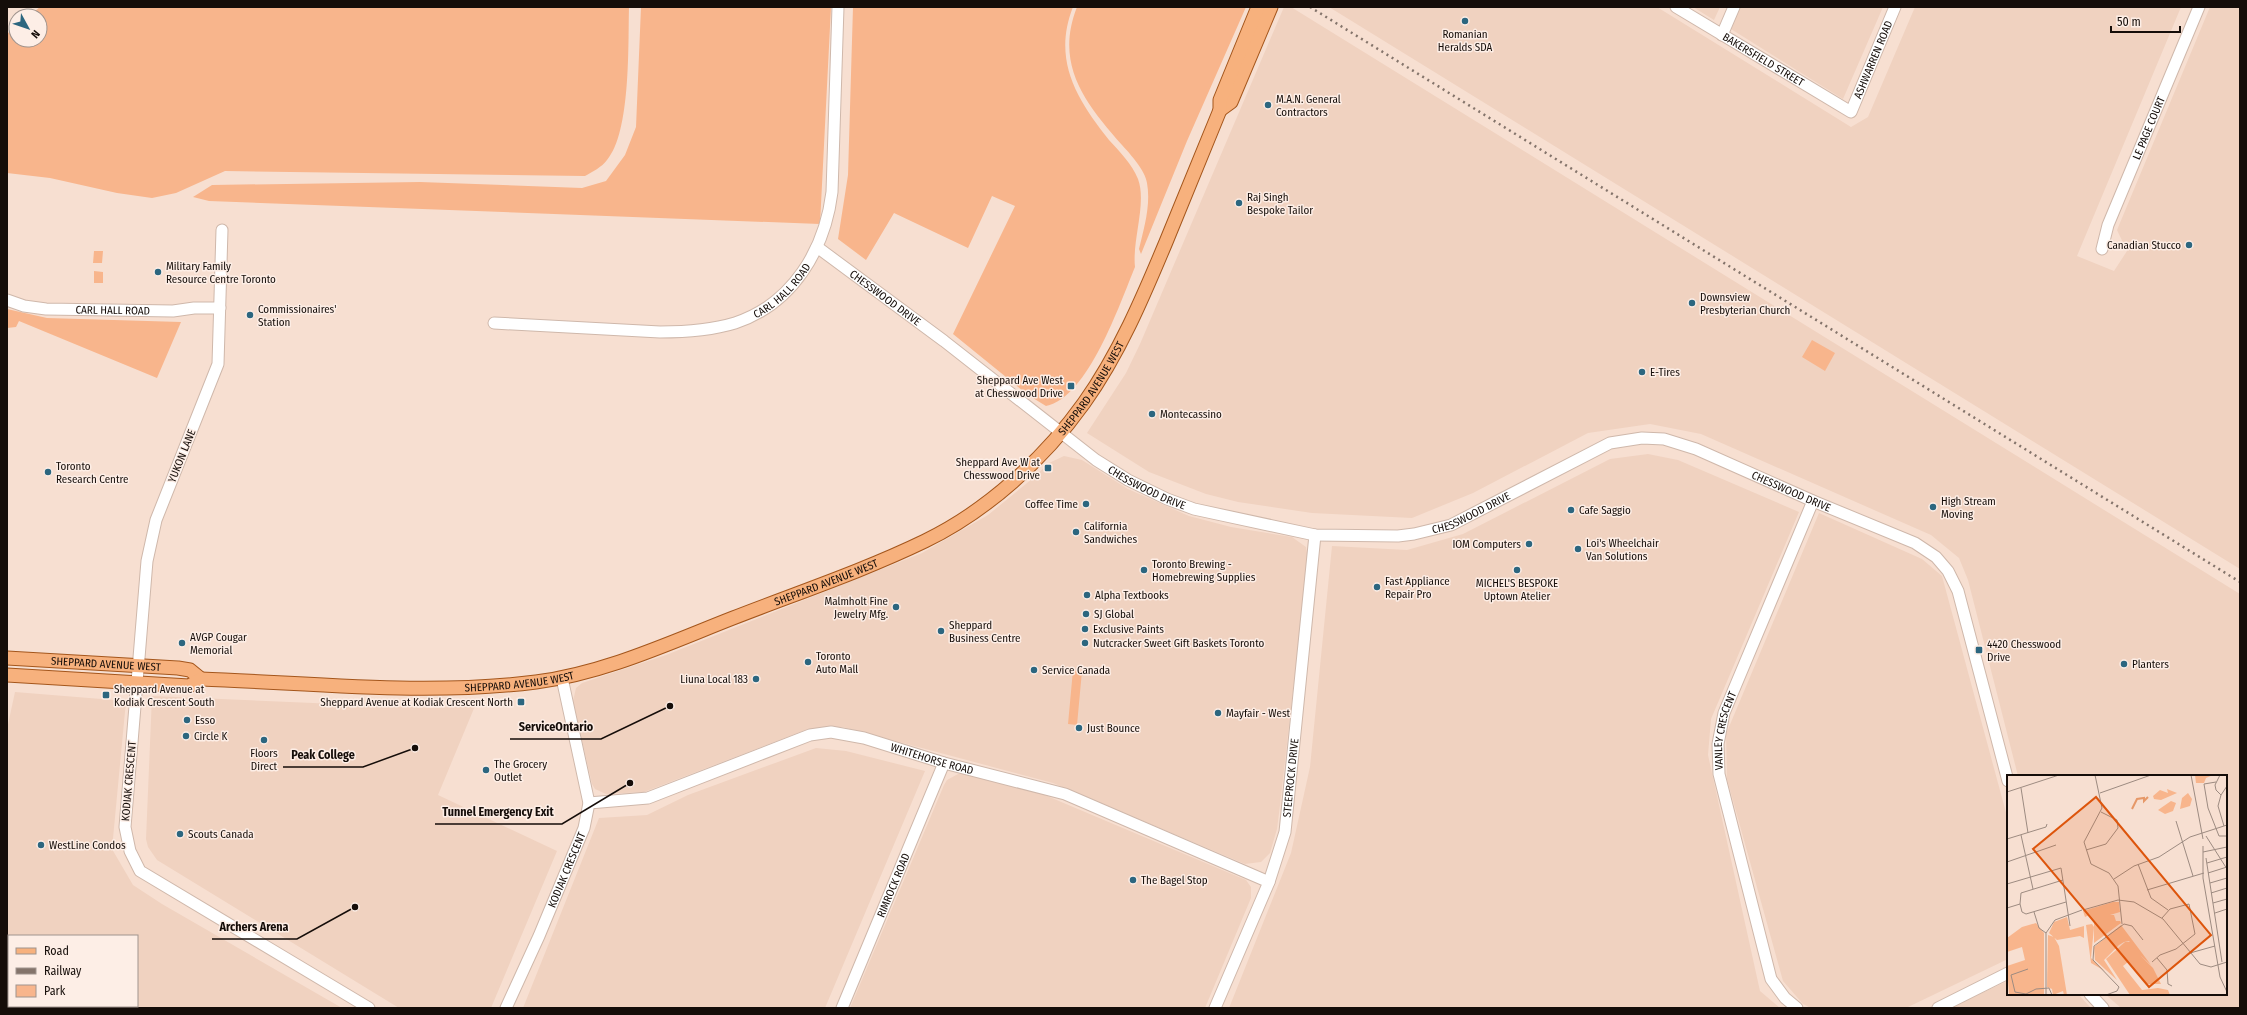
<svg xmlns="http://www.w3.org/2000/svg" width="2247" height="1015" font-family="'Fira Sans Condensed',sans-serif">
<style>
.built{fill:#f0d2c0}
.green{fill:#f8b58c}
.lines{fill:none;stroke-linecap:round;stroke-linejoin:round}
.minor-casing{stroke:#cfb8ab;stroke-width:13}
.major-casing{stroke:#a4561c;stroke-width:15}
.minor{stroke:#fff;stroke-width:11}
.major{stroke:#f7b17d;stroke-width:13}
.rail{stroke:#84746b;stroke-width:2.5;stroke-dasharray:2 4;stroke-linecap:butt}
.poi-dot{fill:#2c667f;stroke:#fdeee6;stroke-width:1.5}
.labels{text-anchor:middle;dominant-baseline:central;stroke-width:3;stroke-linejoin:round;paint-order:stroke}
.poi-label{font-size:11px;fill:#150d09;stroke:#fdeee6;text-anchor:start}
.street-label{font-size:11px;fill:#150d09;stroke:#fdeee6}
.inset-river{fill:none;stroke:#e69868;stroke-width:2}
.inset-road{fill:none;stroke:#9d8b81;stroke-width:1}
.view{fill:#dd550c;fill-opacity:0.15;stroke:#dd550c;stroke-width:2}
.inset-edge{fill:none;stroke:#150d09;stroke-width:2}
.leader{fill:none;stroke:#150d09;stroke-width:1.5}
.callout-dot{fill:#150d09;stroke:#fdeee6;stroke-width:1.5}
.callout-label{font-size:12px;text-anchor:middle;font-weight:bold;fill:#150d09;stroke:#fdeee6;stroke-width:3;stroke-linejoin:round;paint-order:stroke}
</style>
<rect width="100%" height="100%" fill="#f7dfd1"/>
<path class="built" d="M 1284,7 L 1291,7 L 2240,594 L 2240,1008 L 2121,1008 L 2105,994 L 2226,994 L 2226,776 L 2018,776 L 1968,580 L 1959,558 L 1931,535 L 1701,434 L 1650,424 L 1588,433 L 1473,493 L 1412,518 L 1312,513 L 1238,502 L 1206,494 L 1149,472 L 1087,433 L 1126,373 L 1140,344 Z
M 1329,7 L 1657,7 L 1851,127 L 1868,117 L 1915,7 L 2181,7 L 2077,256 L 2114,271 L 2127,251 L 2117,230 L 2210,7 L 2240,7 L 2240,569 Z
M 1693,7 L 1720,7 L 1714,20 Z
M 1740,7 L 1883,7 L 1843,99 L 1731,29 Z
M 1648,454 L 1678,460 L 1799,512 L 1711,719 L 1708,755 L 1760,991 L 1780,1008 L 1229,1008 L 1291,853 L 1310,767 L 1332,546 L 1407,550 L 1463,534 L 1610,459 Z
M 1064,456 L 1082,460 L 1128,489 L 1189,516 L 1231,527 L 1292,537 L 1306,547 L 1308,559 L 1280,805 L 1277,829 L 1270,853 L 1261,862 L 1245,864 L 1053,783 L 843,727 L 808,729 L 644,792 L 606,794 L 595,789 L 592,784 L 573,701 L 576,688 L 582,683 L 666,655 L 922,553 L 988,515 L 1032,479 L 1049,463 Z
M 1819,513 L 1922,559 L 1942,576 L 2008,820 L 2008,959 L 1906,1008 L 1811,1008 L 1803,1004 L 1783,981 L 1727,779 L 1726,734 Z
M 15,692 L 126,701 L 112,849 L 133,885 L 162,904 L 342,1008 L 23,1008 L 20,1006 L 137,1006 L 137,936 L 9,936 L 9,999 L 7,998 L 7,729 Z
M 152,696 L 431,708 L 475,706 L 438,795 L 557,851 L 491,1008 L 399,1008 L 157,860 L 148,847 L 146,839 Z
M 816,748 L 846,751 L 925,771 L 825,1008 L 523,1008 L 599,818 L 647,815 L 688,795 Z
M 958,774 L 966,774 L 1040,793 L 1246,880 L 1251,887 L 1251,898 L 1205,1008 L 850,1008 L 944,785 L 947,780 Z
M 2008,981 L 2008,994 L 2078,994 L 2091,1008 L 1949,1008 Z"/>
<path class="green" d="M 40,7 L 629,7 C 628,44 631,132 607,160 C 602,167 592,172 585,176 L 225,171 L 176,193 L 152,198 L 117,193 L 50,178 L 7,173 L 7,34 L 16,26 L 16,40 L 40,40 L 40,16 L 29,16 Z
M 641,7 L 831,7 L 820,224 L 209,201 L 193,197 L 212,185 L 420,182 L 582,188 L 606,181 L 625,155 L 636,127 Z
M 853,7 L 1073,7 C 1052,60 1077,100 1109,140 C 1120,152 1132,164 1138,179 C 1147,203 1132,240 1135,267 C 1120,303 1088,398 1046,406 L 1028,395 L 953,334 L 1015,206 L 992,196 L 968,248 L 894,213 L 866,260 L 838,239 L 848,175 Z
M 1077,7 L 1246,7 L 1187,141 L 1141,254 L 1139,249 C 1144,228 1151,205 1147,183 C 1145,170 1131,155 1122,145 C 1086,104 1054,65 1077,7 Z
M 94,251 L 103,251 L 102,263 L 93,263 Z
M 94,271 L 103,272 L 103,283 L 94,283 Z
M 7,309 L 47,318 L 181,322 L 157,378 L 19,321 L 16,327 L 7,328 Z
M 1812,340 L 1835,353 L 1825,371 L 1802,357 Z
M 1073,670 L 1082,671 L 1077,725 L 1068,724 Z"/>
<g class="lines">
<defs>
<g id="minor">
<path id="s1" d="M 1676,7 L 1851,112 L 1895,7"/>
<path d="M 1722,35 L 1734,7"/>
<path d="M 222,230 L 218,364 L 156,520 L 147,561 L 125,827 L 130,851 L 140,871 L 369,1008"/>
<path id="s2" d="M 817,247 L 944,341 L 1096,460 L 1128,480 L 1167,499 L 1194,509 L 1315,535 L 1398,536 L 1414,534 L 1451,525 L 1610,443 L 1642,438 L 1664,439 L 1696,449 L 1813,501 L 1915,543 L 1936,557 L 1948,571 L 1958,591 L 2008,781"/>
<path id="s3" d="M 2102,249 L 2108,225 L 2199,7"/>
<path id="s4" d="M 7,300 L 24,306 L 46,309 L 173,311 L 194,308 L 220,308"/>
<path id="s5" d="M 494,323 L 660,332 C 685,332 712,330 735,323 C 793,304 825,249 832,192 L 838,7"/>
<path id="s6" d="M 589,803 L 648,798 L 810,735 L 831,732 L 864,738 L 944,763 L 1065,794 L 1269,882"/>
<path d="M 2090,994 L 2103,1008"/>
<path id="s7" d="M 506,1008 L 539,936 L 584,828 L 589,803 L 562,678"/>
<path id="s8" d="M 842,1008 L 944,763"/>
<path id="s9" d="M 1215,1008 L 1269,882 L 1285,832 L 1315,535"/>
<path id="s10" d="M 1797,1008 L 1785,998 L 1771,979 L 1719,774 L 1718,744 L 1724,713 L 1813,501"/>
<path d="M 1938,1008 L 2008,973"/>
</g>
<g id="major">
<path d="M 1220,110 L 1231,102 L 1271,7"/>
<path id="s11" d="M 7,658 L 178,668 L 190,670 L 201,679"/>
<path id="s12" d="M 7,675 L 189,686 L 201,679 C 312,683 425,696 536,682 C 605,673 669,643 733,618 C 797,593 863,571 925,541 C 987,511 1044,459 1084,403 C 1119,354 1143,297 1166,242 C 1184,198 1202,154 1220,110 L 1220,100 L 1258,7"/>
</g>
</defs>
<use href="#minor" class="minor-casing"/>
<use href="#major" class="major-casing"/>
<use href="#minor" class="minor"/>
<use href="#major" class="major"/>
<path class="rail" d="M 1310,7 L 2240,582"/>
</g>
<g class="poi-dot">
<circle cx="1465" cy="21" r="4"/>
<circle cx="1268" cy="105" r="4"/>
<circle cx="1239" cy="203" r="4"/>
<circle cx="2189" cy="245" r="4"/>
<circle cx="158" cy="272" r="4"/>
<circle cx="1692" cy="303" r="4"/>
<circle cx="250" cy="315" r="4"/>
<circle cx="1642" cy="372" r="4"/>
<rect x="1067" y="382" width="8" height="8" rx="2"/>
<circle cx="1152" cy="414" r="4"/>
<rect x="1044" y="464" width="8" height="8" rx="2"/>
<circle cx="48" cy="472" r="4"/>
<circle cx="1086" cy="504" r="4"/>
<circle cx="1933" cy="507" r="4"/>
<circle cx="1571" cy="510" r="4"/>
<circle cx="1076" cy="532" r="4"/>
<circle cx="1529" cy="544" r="4"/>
<circle cx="1578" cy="549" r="4"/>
<circle cx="1144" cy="570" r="4"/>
<circle cx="1517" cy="570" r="4"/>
<circle cx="1377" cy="587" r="4"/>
<circle cx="1087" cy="595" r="4"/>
<circle cx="896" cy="607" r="4"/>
<circle cx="1086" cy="614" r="4"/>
<circle cx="1085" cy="629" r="4"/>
<circle cx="941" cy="631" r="4"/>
<circle cx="182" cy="643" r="4"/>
<circle cx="1085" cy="643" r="4"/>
<rect x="1975" y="646" width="8" height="8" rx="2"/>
<circle cx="808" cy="662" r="4"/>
<circle cx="2124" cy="664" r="4"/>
<circle cx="1034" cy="670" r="4"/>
<circle cx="756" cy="679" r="4"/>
<rect x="102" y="691" width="8" height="8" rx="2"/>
<rect x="517" y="698" width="8" height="8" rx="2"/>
<circle cx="1218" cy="713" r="4"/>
<circle cx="187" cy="720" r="4"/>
<circle cx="1079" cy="728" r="4"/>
<circle cx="186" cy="736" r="4"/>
<circle cx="264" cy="740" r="4"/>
<circle cx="486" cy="770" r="4"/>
<circle cx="180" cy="834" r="4"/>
<circle cx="41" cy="845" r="4"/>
<circle cx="1133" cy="880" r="4"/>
</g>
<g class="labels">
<g class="poi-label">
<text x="1465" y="34" text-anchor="middle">Romanian<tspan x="1465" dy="13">Heralds SDA</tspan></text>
<text x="1276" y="99">M.A.N. General<tspan x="1276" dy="13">Contractors</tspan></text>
<text x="1247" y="197">Raj Singh<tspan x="1247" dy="13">Bespoke Tailor</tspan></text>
<text x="2181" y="245" text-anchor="end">Canadian Stucco</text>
<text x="166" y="266">Military Family<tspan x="166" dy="13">Resource Centre Toronto</tspan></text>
<text x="1700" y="297">Downsview<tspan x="1700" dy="13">Presbyterian Church</tspan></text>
<text x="258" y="309">Commissionaires'<tspan x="258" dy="13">Station</tspan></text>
<text x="1650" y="372">E-Tires</text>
<text x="1063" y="380" text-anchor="end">Sheppard Ave West<tspan x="1063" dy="13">at Chesswood Drive</tspan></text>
<text x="1160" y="414">Montecassino</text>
<text x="1040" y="462" text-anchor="end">Sheppard Ave W at<tspan x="1040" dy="13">Chesswood Drive</tspan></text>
<text x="56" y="466">Toronto<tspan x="56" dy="13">Research Centre</tspan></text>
<text x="1941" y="501">High Stream<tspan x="1941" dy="13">Moving</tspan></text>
<text x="1078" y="504" text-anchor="end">Coffee Time</text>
<text x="1579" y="510">Cafe Saggio</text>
<text x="1084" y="526">California<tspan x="1084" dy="13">Sandwiches</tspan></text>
<text x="1586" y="543">Loi's Wheelchair<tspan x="1586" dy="13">Van Solutions</tspan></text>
<text x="1521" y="544" text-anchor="end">IOM Computers</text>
<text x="1152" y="564">Toronto Brewing -<tspan x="1152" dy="13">Homebrewing Supplies</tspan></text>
<text x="1385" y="581">Fast Appliance<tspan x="1385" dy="13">Repair Pro</tspan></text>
<text x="1517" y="583" text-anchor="middle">MICHEL'S BESPOKE<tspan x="1517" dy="13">Uptown Atelier</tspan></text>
<text x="1095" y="595">Alpha Textbooks</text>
<text x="888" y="601" text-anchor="end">Malmholt Fine<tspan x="888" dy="13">Jewelry Mfg.</tspan></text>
<text x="1094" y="614">SJ Global</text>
<text x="949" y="625">Sheppard<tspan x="949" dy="13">Business Centre</tspan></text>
<text x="1093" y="629">Exclusive Paints</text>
<text x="190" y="637">AVGP Cougar<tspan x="190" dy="13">Memorial</tspan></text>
<text x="1093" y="643">Nutcracker Sweet Gift Baskets Toronto</text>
<text x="1987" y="644">4420 Chesswood<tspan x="1987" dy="13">Drive</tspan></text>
<text x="816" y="656">Toronto<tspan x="816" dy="13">Auto Mall</tspan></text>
<text x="2132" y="664">Planters</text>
<text x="1042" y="670">Service Canada</text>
<text x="748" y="679" text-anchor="end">Liuna Local 183</text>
<text x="114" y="689">Sheppard Avenue at<tspan x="114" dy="13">Kodiak Crescent South</tspan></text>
<text x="513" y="702" text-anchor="end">Sheppard Avenue at Kodiak Crescent North</text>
<text x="1226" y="713">Mayfair - West</text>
<text x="195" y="720">Esso</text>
<text x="1087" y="728">Just Bounce</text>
<text x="194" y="736">Circle K</text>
<text x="264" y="753" text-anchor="middle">Floors<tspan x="264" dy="13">Direct</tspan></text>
<text x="494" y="764">The Grocery<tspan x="494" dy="13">Outlet</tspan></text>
<text x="188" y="834">Scouts Canada</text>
<text x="49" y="845">WestLine Condos</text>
<text x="1141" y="880">The Bagel Stop</text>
</g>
<g class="street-label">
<text stroke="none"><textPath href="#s1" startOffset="261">ASHWARREN ROAD</textPath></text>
<text stroke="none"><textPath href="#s1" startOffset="102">BAKERSFIELD STREET</textPath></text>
<text stroke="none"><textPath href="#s3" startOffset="130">LE PAGE COURT</textPath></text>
<text stroke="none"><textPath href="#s5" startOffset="300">CARL HALL ROAD</textPath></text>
<text stroke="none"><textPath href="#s2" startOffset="85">CHESSWOOD DRIVE</textPath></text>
<text stroke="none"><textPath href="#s4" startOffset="107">CARL HALL ROAD</textPath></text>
<text stroke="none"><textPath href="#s12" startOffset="1175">SHEPPARD AVENUE WEST</textPath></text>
<text transform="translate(182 456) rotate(-68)">YUKON LANE</text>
<text stroke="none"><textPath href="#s2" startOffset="409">CHESSWOOD DRIVE</textPath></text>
<text stroke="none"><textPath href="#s2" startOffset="1093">CHESSWOOD DRIVE</textPath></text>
<text stroke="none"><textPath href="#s2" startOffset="745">CHESSWOOD DRIVE</textPath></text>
<text stroke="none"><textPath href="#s12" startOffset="839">SHEPPARD AVENUE WEST</textPath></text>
<text stroke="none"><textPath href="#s11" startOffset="99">SHEPPARD AVENUE WEST</textPath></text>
<text stroke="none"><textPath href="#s12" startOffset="515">SHEPPARD AVENUE WEST</textPath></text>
<text stroke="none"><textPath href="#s10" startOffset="295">VANLEY CRESCENT</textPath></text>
<text stroke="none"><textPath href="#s6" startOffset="359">WHITEHORSE ROAD</textPath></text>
<text stroke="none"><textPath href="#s9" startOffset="244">STEEPROCK DRIVE</textPath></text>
<text transform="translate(129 781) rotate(-85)">KODIAK CRESCENT</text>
<text stroke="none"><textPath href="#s7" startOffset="151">KODIAK CRESCENT</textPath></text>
<text stroke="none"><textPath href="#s8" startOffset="133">RIMROCK ROAD</textPath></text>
</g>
</g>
<g transform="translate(2007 775)">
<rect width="220" height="220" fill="#f7dfd1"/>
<path d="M 188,0 L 206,0 L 199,3 L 197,8 L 189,8 ZM 160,14 L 170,18 L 154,25 L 147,24 L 146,21 L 153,15 L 161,18 ZM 181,18 L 185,24 L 183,31 L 173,34 L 175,23 ZM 164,26 L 169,28 L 166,36 L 158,39 L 151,35 ZM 106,127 L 112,127 L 113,137 L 103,140 L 107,140 L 109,146 L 113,146 L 114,148 L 87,168 L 87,146 L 82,140 L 78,142 L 76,136 ZM 60,142 L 63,155 L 77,151 L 77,163 L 73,161 L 50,165 L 42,158 L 47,147 ZM 29,148 L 37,158 L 37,220 L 2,220 L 0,191 L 18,185 L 15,172 L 0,177 L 0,163 L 15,152 ZM 85,149 L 87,152 L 84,183 L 98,196 L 84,188 L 79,150 ZM 114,150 L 144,190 L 133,180 L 146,193 L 154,209 L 139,209 L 121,187 L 116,191 L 135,215 L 151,213 L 161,215 L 163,220 L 123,220 L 99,184 L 118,167 L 123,167 L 130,176 L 122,166 L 117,167 L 112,170 L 97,185 L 110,205 L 88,185 L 87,172 ZM 41,160 L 47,162 L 52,171 L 60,220 L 57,220 L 56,216 L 46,220 L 45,214 L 40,212 Z" fill="#f8b58c"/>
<path class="inset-river" d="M 125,34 L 130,24 L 137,23 L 137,26 L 141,22"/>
<path class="inset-road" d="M 88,0 L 95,33 L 77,67 L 84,89 L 102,98 L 111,111 L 115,149M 184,0 L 196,64M 213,0 L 208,10 L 209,15 L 214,20M 209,7 L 197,9 L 201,33 L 212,61 L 220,61M 14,13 L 21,58M 0,17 L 52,0M 93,18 L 144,0M 169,46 L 186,101M 217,51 L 211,31 L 214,20 L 220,11M 14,60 L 26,114M 199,61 L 220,94M 0,64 L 39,52 L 40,49M 196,71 L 196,103 L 213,202 L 220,217M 79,75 L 99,69 L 111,53 L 110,45 L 94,37M 196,77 L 220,72M 199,83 L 215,187M 0,87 L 49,70M 200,88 L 220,82M 131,89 L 144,123 L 161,135M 201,98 L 220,92M 107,104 L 127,91 L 152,82 L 183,62 L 220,50M 56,105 L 14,118 L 13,129 L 15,137 L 19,139 L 59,127M 203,108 L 220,103M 0,109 L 54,93 L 63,151M 140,115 L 197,98M 204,118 L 220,113M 206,128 L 220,124M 0,133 L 13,129M 76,135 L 111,125 L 127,127 L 156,144 L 193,189 L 204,192 L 220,187M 27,137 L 32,153 L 39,158M 208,138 L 220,134M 183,178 L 208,171M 150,183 L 160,195 L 161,209 L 165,211M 145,187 L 153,180 L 169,174 L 188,159 L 182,129 L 163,134 L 155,143M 21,194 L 4,200 L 8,217 L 19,219 L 29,214 L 42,213 L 45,220M 39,220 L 39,158 L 48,145 L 75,135M 99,220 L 110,216 L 112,212 L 86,185 L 87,171 L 117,149 L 125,151 L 136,165"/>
<path class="view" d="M 89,22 L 204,160 L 142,212 L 26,74 Z"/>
<rect width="220" height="220" class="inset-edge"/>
</g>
<path class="leader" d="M670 706L601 739H510M415 748L363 767H283M630 783L562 824H435M355 907L297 939H212"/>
<g class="callout-dot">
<circle cx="670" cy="706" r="4"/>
<circle cx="415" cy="748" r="4"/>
<circle cx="630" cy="783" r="4"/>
<circle cx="355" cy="907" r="4"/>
</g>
<g class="callout-label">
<text x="556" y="731">ServiceOntario</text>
<text x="323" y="759">Peak College</text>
<text x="498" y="816">Tunnel Emergency Exit</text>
<text x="254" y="931">Archers Arena</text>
</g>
<rect width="2247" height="1015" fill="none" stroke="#150d09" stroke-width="16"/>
<rect x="8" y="935" width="130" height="72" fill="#fdeee6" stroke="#a0948e"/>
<rect x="16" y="948" width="20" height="6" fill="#f7b17d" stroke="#a0948e"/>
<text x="44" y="955" font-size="12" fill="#150d09">Road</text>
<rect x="16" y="968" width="20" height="6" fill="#84746b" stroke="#a0948e"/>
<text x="44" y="975" font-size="12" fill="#150d09">Railway</text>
<rect x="16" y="985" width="20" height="12" fill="#f8b58c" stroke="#a0948e"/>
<text x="44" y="995" font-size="12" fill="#150d09">Park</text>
<g transform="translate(28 28) rotate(130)"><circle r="19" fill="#fdeee6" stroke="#a0948e"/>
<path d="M0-3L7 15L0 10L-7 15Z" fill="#2c667f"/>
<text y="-6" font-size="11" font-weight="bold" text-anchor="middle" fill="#150d09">N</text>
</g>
<path d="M2111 26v6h69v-6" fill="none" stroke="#150d09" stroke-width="2"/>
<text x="2117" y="26" font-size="12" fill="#150d09" stroke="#fdeee6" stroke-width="3" paint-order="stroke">50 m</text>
</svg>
